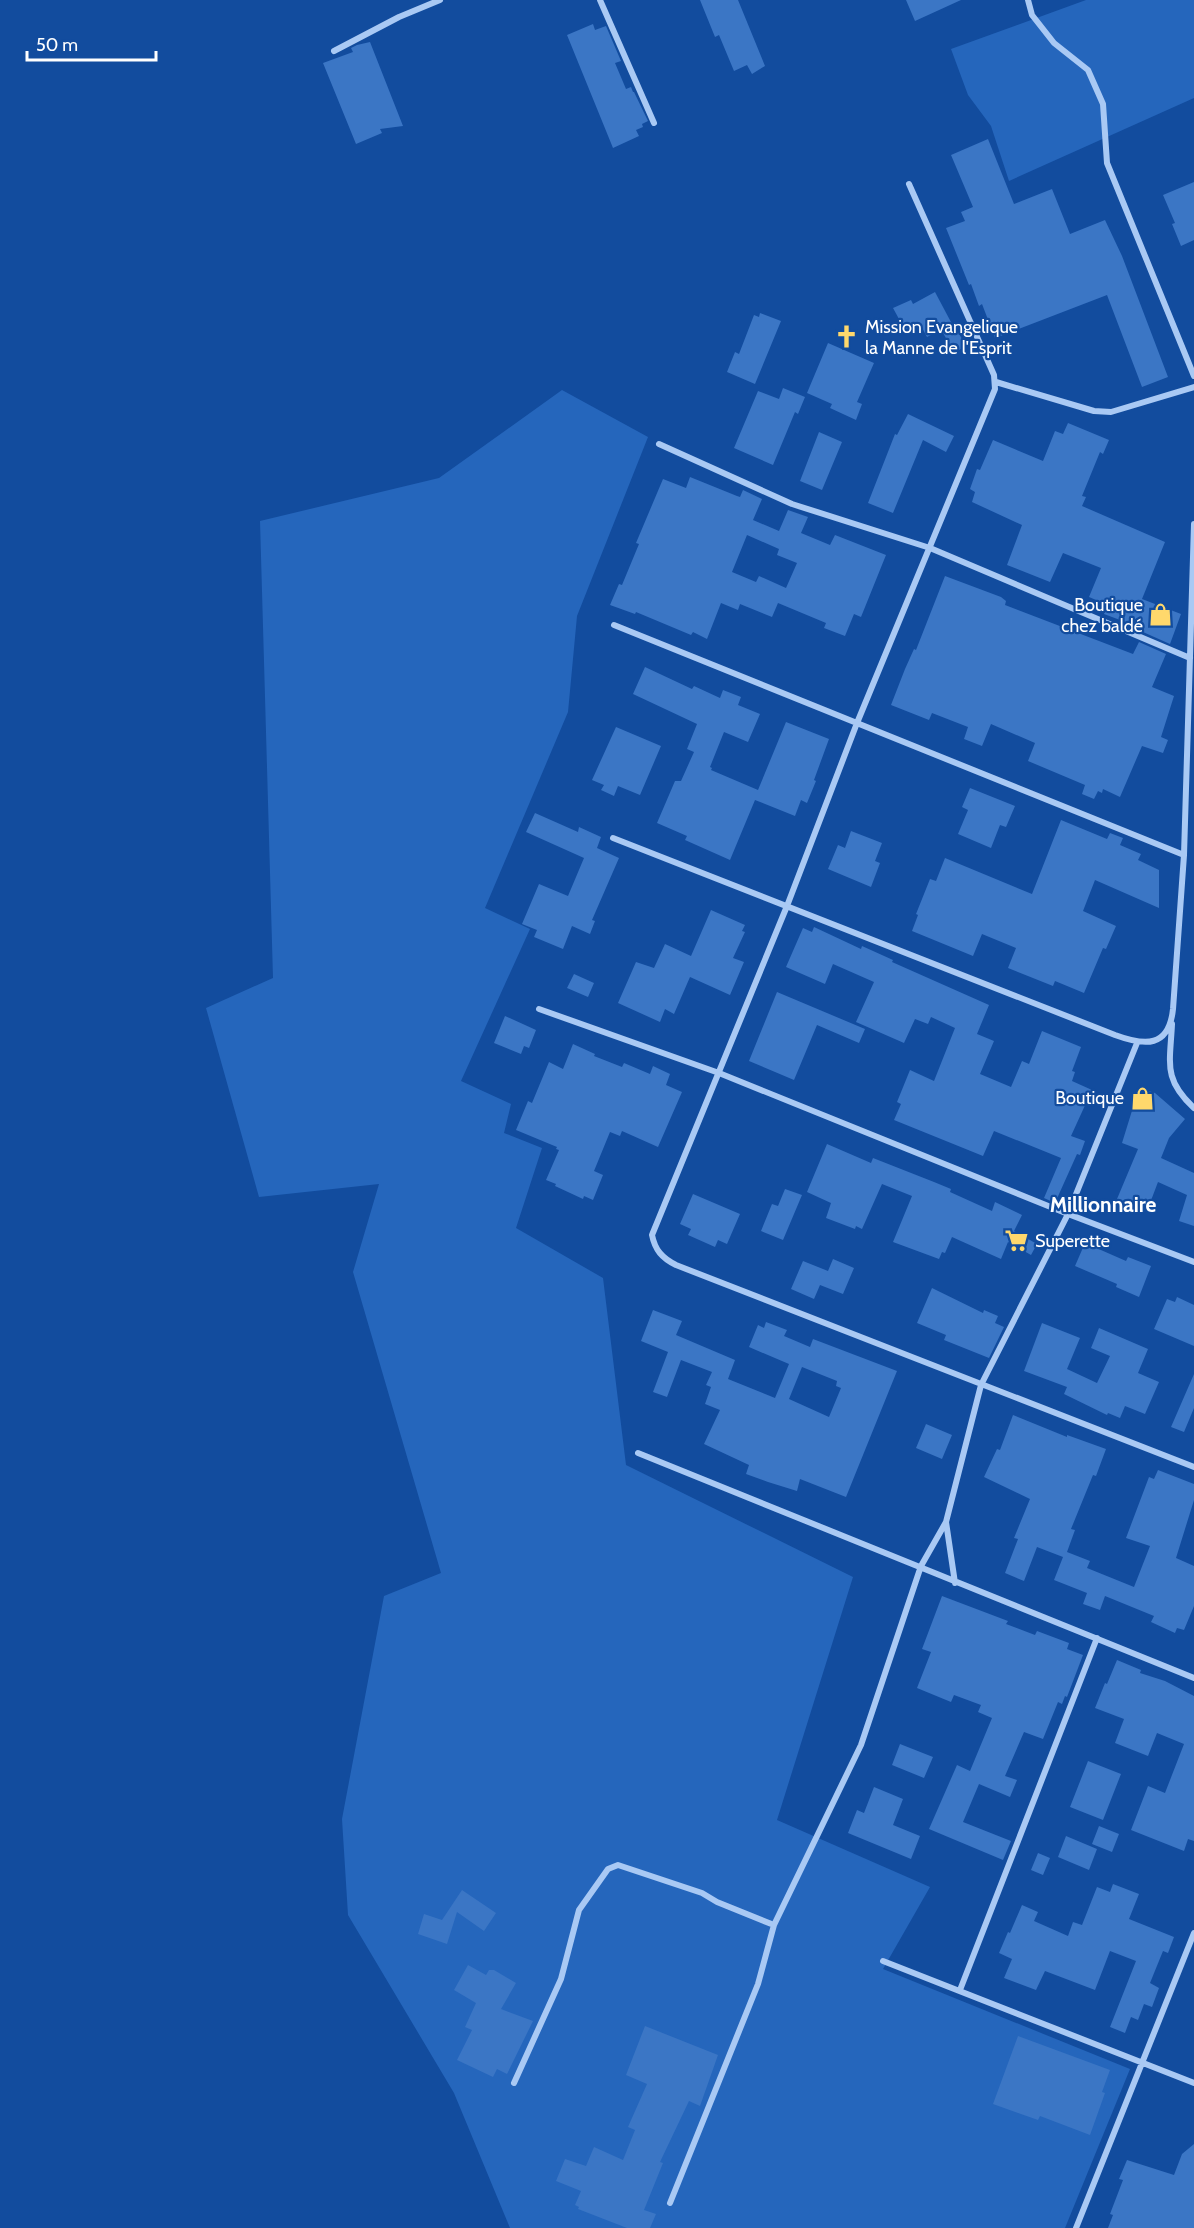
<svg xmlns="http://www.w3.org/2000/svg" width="1194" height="2228" font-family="Cabin,sans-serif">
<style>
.green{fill:#2566bc}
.building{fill:#3b76c5;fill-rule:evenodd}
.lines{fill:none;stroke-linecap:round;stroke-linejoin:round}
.street{stroke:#a9c9f4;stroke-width:6}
.labels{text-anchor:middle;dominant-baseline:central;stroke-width:4.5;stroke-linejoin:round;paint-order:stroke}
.poi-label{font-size:18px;fill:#fff;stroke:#124c9e;text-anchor:start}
.quarter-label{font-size:21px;font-weight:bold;fill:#fff;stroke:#124c9e}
</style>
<rect width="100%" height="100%" fill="#124c9e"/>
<path class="green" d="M 1086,0 L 1194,0 L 1194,98 L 1009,181 L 991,126 L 968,95 L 951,49 Z
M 562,390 L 648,437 L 577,616 L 568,712 L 485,908 L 530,929 L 461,1081 L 511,1104 L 504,1133 L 542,1148 L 516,1228 L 603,1278 L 626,1465 L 853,1577 L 777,1820 L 930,1887 L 883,1969 L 1130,2069 L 1065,2228 L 510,2228 L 454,2093 L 348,1915 L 342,1819 L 384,1596 L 441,1573 L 353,1272 L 379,1184 L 259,1197 L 206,1008 L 273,978 L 260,521 L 439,478 Z"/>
<path class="building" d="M 700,0 L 738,0 L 765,66 L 752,74 L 747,65 L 734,71 L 719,35 L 715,37 Z
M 906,0 L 961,0 L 915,21 Z
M 593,24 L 595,30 L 606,26 L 621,61 L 615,63 L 626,89 L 631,87 L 633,92 L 634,92 L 648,121 L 642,124 L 643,127 L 636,130 L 639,136 L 613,148 L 567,35 Z
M 370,42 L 403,126 L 380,129 L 382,133 L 356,144 L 323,63 L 353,52 L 351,48 L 357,45 Z
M 988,139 L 1014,204 L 1052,189 L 1070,234 L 1105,220 L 1122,256 L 1168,377 L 1142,387 L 1107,295 L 995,338 L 982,304 L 979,306 L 971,284 L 969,285 L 946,228 L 965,221 L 961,212 L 973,207 L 951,155 Z
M 1194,182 L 1194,240 L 1181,246 L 1172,224 L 1175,223 L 1163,195 Z
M 935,292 L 952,324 L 927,337 L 919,322 L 905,330 L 893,308 L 911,300 L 913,304 Z
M 760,313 L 781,321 L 755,384 L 727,372 L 735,352 L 739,354 L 754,315 L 759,317 Z
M 954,325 L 966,346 L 954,353 L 942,331 Z
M 828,343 L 874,363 L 857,402 L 862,404 L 856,420 L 830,408 L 832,404 L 807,393 Z
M 783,388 L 805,397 L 798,414 L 795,412 L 773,465 L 734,448 L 758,391 L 779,399 Z
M 908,414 L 954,436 L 946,452 L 923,440 L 893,513 L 868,503 L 895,434 L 897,435 Z
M 1068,423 L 1109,440 L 1103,454 L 1100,452 L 1082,496 L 1086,497 L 1082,506 L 1165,542 L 1142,599 L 1181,614 L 1170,644 L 1143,632 L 1144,629 L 1104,614 L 1108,605 L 1089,597 L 1101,568 L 1063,553 L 1050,582 L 1007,565 L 1022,525 L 972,502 L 975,492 L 970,489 L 977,469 L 980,470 L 993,440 L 1043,461 L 1055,431 L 1063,434 Z
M 819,432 L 842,442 L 822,490 L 800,481 Z
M 690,477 L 737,496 L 740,497 L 743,490 L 762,499 L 753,520 L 779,531 L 788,510 L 808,517 L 801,533 L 830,545 L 835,535 L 886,555 L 861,617 L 854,614 L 845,636 L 824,628 L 826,623 L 778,603 L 772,617 L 740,604 L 738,610 L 721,603 L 707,639 L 693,632 L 691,635 L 636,612 L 635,614 L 610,605 L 619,584 L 622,585 L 639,544 L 636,543 L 663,479 L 686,488 ZM 747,535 L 779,549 L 777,555 L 797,563 L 786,588 L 759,576 L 756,582 L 732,572 Z
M 945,576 L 1001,597 L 1006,601 L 1005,605 L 1133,654 L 1139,642 L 1166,654 L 1152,687 L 1174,696 L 1161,737 L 1168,740 L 1163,753 L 1142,746 L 1120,797 L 1103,789 L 1102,793 L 1098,791 L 1094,799 L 1082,794 L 1085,785 L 1028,761 L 1035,743 L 991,724 L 982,746 L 964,739 L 968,727 L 932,713 L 929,720 L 891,705 L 905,669 L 914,649 L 916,650 Z
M 645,667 L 692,689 L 694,686 L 720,698 L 723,690 L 741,697 L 738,705 L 760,714 L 748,742 L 724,732 L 710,767 L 712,768 L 711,770 L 758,790 L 786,722 L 829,739 L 814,780 L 816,781 L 807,803 L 801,800 L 795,816 L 755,800 L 730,860 L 685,840 L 687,836 L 657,823 L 675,781 L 681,781 L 694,752 L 687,749 L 697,724 L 633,694 Z
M 616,727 L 661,746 L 640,795 L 618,786 L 614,796 L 601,790 L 604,785 L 592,780 Z
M 970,788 L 1015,806 L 1006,827 L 1000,825 L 991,848 L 958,834 L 968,810 L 962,807 Z
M 535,813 L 578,832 L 579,827 L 601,837 L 597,848 L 619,858 L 592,920 L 595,921 L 590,934 L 572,926 L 563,949 L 534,937 L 537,930 L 522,924 L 539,884 L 568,896 L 584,858 L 526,832 Z
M 1061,820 L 1107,839 L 1110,833 L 1123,838 L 1120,845 L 1141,854 L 1138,860 L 1159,870 L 1159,908 L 1095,880 L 1083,911 L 1116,926 L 1106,949 L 1103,948 L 1084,993 L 1055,981 L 1053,986 L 1008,968 L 1016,948 L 982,934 L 973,956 L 912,931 L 918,915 L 916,914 L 930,879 L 936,881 L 945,858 L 1032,894 Z
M 851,831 L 882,843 L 875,861 L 880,863 L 871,887 L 828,869 L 838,845 L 845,848 Z
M 711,910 L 745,925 L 742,931 L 745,932 L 733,958 L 744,962 L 730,995 L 690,977 L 674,1014 L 665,1009 L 660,1022 L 618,1003 L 636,962 L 654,968 L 665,944 L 691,956 Z
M 814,927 L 861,949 L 862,946 L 893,960 L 892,962 L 989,1005 L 977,1034 L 994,1041 L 980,1074 L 1011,1087 L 1022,1061 L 1029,1064 L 1042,1031 L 1081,1047 L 1072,1071 L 1075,1072 L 1072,1081 L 1092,1090 L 1071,1136 L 1085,1141 L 1080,1155 L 1077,1154 L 1055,1203 L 1044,1198 L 1061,1158 L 994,1131 L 983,1156 L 894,1120 L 901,1104 L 897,1102 L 910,1070 L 934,1081 L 955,1028 L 931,1017 L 928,1024 L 915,1019 L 904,1043 L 856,1022 L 874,982 L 833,964 L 825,984 L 786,967 L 803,928 L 812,932 Z
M 574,974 L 594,983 L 588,997 L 567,988 Z
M 777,992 L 865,1029 L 859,1043 L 817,1025 L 794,1080 L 749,1061 Z
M 505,1016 L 536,1030 L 529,1048 L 524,1046 L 521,1054 L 494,1043 Z
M 573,1044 L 595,1054 L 594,1056 L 622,1067 L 624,1063 L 650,1074 L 653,1066 L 670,1074 L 666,1085 L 682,1092 L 658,1147 L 622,1131 L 620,1136 L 610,1132 L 594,1171 L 603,1175 L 593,1200 L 584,1196 L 583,1199 L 555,1186 L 556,1184 L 546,1180 L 559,1150 L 556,1149 L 557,1147 L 516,1130 L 528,1101 L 532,1103 L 549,1062 L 563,1069 Z
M 1139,1088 L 1155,1093 L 1185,1119 L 1169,1138 L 1161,1158 L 1194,1173 L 1194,1226 L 1179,1221 L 1187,1195 L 1158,1182 L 1147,1211 L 1117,1199 L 1138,1149 L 1122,1143 Z
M 827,1144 L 871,1163 L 873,1158 L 934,1182 L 951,1189 L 950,1192 L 992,1211 L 995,1202 L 1022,1215 L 1014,1231 L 1037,1244 L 1031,1255 L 1008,1242 L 1001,1259 L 952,1237 L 945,1253 L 942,1252 L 939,1259 L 893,1242 L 912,1196 L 882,1184 L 862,1229 L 856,1226 L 855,1229 L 826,1218 L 831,1203 L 807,1192 Z
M 785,1189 L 802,1195 L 783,1240 L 761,1231 L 772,1204 L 778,1206 Z
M 693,1194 L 740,1214 L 727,1244 L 718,1240 L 715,1247 L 688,1235 L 691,1229 L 680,1224 Z
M 1085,1243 L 1126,1261 L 1128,1257 L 1151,1266 L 1139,1297 L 1116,1287 L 1117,1284 L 1075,1266 Z
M 833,1259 L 854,1268 L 843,1294 L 820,1285 L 814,1299 L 791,1289 L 803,1261 L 828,1271 Z
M 932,1288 L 983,1313 L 984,1310 L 998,1316 L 995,1323 L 1004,1327 L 989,1358 L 944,1340 L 946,1335 L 917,1323 Z
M 1177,1297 L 1194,1305 L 1194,1346 L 1154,1329 L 1167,1299 L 1175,1302 Z
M 653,1310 L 682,1321 L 676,1335 L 735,1360 L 728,1379 L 775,1398 L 789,1364 L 749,1347 L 758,1325 L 764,1328 L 766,1322 L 787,1330 L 784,1336 L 810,1347 L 813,1339 L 897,1371 L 846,1497 L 800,1479 L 797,1491 L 768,1482 L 746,1474 L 749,1465 L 704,1444 L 720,1410 L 705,1404 L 711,1387 L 706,1385 L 712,1372 L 681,1360 L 667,1397 L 653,1392 L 668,1352 L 641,1341 ZM 802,1367 L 837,1381 L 836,1386 L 841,1388 L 829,1417 L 789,1399 Z
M 1042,1323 L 1080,1338 L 1067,1369 L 1097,1383 L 1110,1356 L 1091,1348 L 1099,1328 L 1148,1349 L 1138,1373 L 1159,1382 L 1145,1414 L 1125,1406 L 1120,1418 L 1108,1413 L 1107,1415 L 1064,1394 L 1067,1387 L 1024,1371 Z
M 1194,1374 L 1194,1408 L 1184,1432 L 1171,1427 Z
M 1013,1415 L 1067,1437 L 1067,1435 L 1106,1449 L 1096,1476 L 1093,1475 L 1071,1529 L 1075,1530 L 1067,1552 L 1090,1561 L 1087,1568 L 1134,1587 L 1150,1546 L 1126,1538 L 1149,1477 L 1154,1479 L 1158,1470 L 1194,1484 L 1194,1500 L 1176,1558 L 1194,1566 L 1194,1606 L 1184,1630 L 1177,1628 L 1175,1633 L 1151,1622 L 1154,1616 L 1105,1596 L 1100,1610 L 1083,1604 L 1087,1593 L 1054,1580 L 1063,1557 L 1037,1547 L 1024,1581 L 1005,1573 L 1018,1539 L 1014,1538 L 1030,1499 L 984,1477 L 997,1449 L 1000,1450 Z
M 926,1424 L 952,1435 L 942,1459 L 916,1448 Z
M 942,1596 L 1008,1621 L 1006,1624 L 1035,1635 L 1037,1631 L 1069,1643 L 1067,1649 L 1083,1655 L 1067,1697 L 1065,1696 L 1062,1704 L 1058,1702 L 1043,1739 L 1024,1732 L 1005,1776 L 1017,1780 L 1010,1797 L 979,1784 L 963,1822 L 1011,1841 L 1003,1860 L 929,1829 L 957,1765 L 970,1771 L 992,1718 L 978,1712 L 981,1705 L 954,1695 L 951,1702 L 917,1688 L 931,1652 L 922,1649 Z
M 1117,1660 L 1141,1670 L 1140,1673 L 1165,1681 L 1194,1696 L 1194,1841 L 1188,1839 L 1184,1851 L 1131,1830 L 1148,1786 L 1165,1793 L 1184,1744 L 1157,1733 L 1148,1756 L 1115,1743 L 1124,1719 L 1095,1708 L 1105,1683 L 1107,1684 Z
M 900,1744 L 933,1757 L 924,1778 L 892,1765 Z
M 1088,1761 L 1121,1774 L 1103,1820 L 1070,1807 Z
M 874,1787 L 903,1799 L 893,1825 L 920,1836 L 911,1859 L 848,1833 L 857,1810 L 864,1813 Z
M 1099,1826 L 1119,1834 L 1112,1852 L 1092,1844 Z
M 1066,1836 L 1097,1849 L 1089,1870 L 1058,1857 Z
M 1038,1853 L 1050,1858 L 1043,1875 L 1031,1870 Z
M 1113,1884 L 1139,1894 L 1129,1919 L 1174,1937 L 1168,1953 L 1163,1951 L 1150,1983 L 1159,1988 L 1152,2007 L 1144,2004 L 1138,2020 L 1131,2017 L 1125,2033 L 1110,2027 L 1136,1961 L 1110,1951 L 1095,1990 L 1045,1971 L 1036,1990 L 1004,1978 L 1012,1959 L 999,1953 L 1008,1932 L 1010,1933 L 1022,1905 L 1038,1912 L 1034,1921 L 1068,1936 L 1073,1922 L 1082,1925 L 1097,1887 L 1110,1892 Z
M 462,1890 L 496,1913 L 484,1931 L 457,1912 L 447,1944 L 418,1934 L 424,1914 L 442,1920 Z
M 468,1965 L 486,1975 L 489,1970 L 494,1970 L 516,1983 L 501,2009 L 533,2021 L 507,2074 L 497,2069 L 493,2077 L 457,2060 L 472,2030 L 465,2027 L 476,2003 L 454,1990 Z
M 645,2026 L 718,2055 L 700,2106 L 689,2101 L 660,2162 L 663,2163 L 644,2210 L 656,2214 L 650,2228 L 627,2228 L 578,2209 L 579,2207 L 575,2205 L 581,2191 L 556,2181 L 565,2159 L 586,2166 L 594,2147 L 623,2160 L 635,2130 L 628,2127 L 647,2084 L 626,2075 Z
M 1018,2036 L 1110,2070 L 1102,2092 L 1105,2093 L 1090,2135 L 1040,2116 L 1038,2120 L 993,2104 Z
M 1194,2144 L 1194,2228 L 1108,2228 L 1113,2215 L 1110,2214 L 1123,2180 L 1119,2179 L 1127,2160 L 1174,2175 L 1182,2154 Z"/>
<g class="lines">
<path class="street" d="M 600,0 L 654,123
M 1028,0 L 1032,15 L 1054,43 L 1088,70 L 1103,104 L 1107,163 L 1194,376
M 334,51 L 399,17 L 440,0
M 909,184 L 994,375 L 995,389 L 857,723 L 787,906 L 652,1235 C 655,1250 662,1258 676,1265 L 1194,1467
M 996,382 L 1094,411 L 1111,412 L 1194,387
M 659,444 L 792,504 L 930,548 L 1190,658
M 614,625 L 1184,855
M 613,838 L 1115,1035 C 1145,1046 1169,1048 1173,1009 L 1184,855 L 1194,524
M 539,1009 L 719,1073 L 1068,1214 L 1194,1262
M 1172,1024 C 1170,1064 1163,1079 1194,1108
M 638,1453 L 1194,1678
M 955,1583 L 946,1522 L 981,1385 L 1068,1214 L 1137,1043
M 883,1961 L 1194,2083
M 960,1990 L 1097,1638
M 514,2083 L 561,1979 L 579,1910 L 608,1869 L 618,1865 L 702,1893 L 717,1902 L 774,1925
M 670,2203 L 758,1984 L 774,1925 L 861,1745 L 921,1566 L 946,1522
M 1076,2228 L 1194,1933"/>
</g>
<defs>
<symbol id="church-bare" viewBox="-9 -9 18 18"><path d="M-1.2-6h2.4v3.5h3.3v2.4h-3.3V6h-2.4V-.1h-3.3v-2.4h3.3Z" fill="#ffd86c" stroke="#124c9e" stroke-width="2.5" paint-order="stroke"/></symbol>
<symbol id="shop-bare" viewBox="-9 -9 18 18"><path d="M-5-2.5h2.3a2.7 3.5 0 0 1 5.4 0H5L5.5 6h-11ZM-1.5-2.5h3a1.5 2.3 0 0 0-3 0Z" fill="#ffd86c" stroke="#124c9e" stroke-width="2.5" paint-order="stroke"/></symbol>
<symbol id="supermarket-bare" viewBox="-9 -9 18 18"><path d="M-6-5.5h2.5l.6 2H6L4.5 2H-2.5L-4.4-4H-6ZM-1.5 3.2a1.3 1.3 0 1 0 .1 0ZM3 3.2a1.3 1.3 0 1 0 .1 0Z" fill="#ffd86c" stroke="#124c9e" stroke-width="2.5" paint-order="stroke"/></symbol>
</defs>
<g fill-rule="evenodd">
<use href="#church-bare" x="830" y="320" width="33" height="33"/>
<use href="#shop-bare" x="1144" y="598" width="33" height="33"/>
<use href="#shop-bare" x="1126" y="1082" width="33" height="33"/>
<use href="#supermarket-bare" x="1000" y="1224" width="33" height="33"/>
</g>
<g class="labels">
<g class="poi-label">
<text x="865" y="327">Mission Evangelique<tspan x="865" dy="21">la Manne de l'Esprit</tspan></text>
<text x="1143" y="605" text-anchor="end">Boutique<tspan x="1143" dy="21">chez baldé</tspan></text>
<text x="1124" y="1098" text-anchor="end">Boutique</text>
<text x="1035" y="1241">Superette</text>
</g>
<g class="quarter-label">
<text x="1103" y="1204">Millionnaire</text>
</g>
</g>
<path d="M27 51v9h129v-9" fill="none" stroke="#ffffff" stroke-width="3"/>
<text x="36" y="51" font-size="18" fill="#ffffff" stroke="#124c9e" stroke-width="4.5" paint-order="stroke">50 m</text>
</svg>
